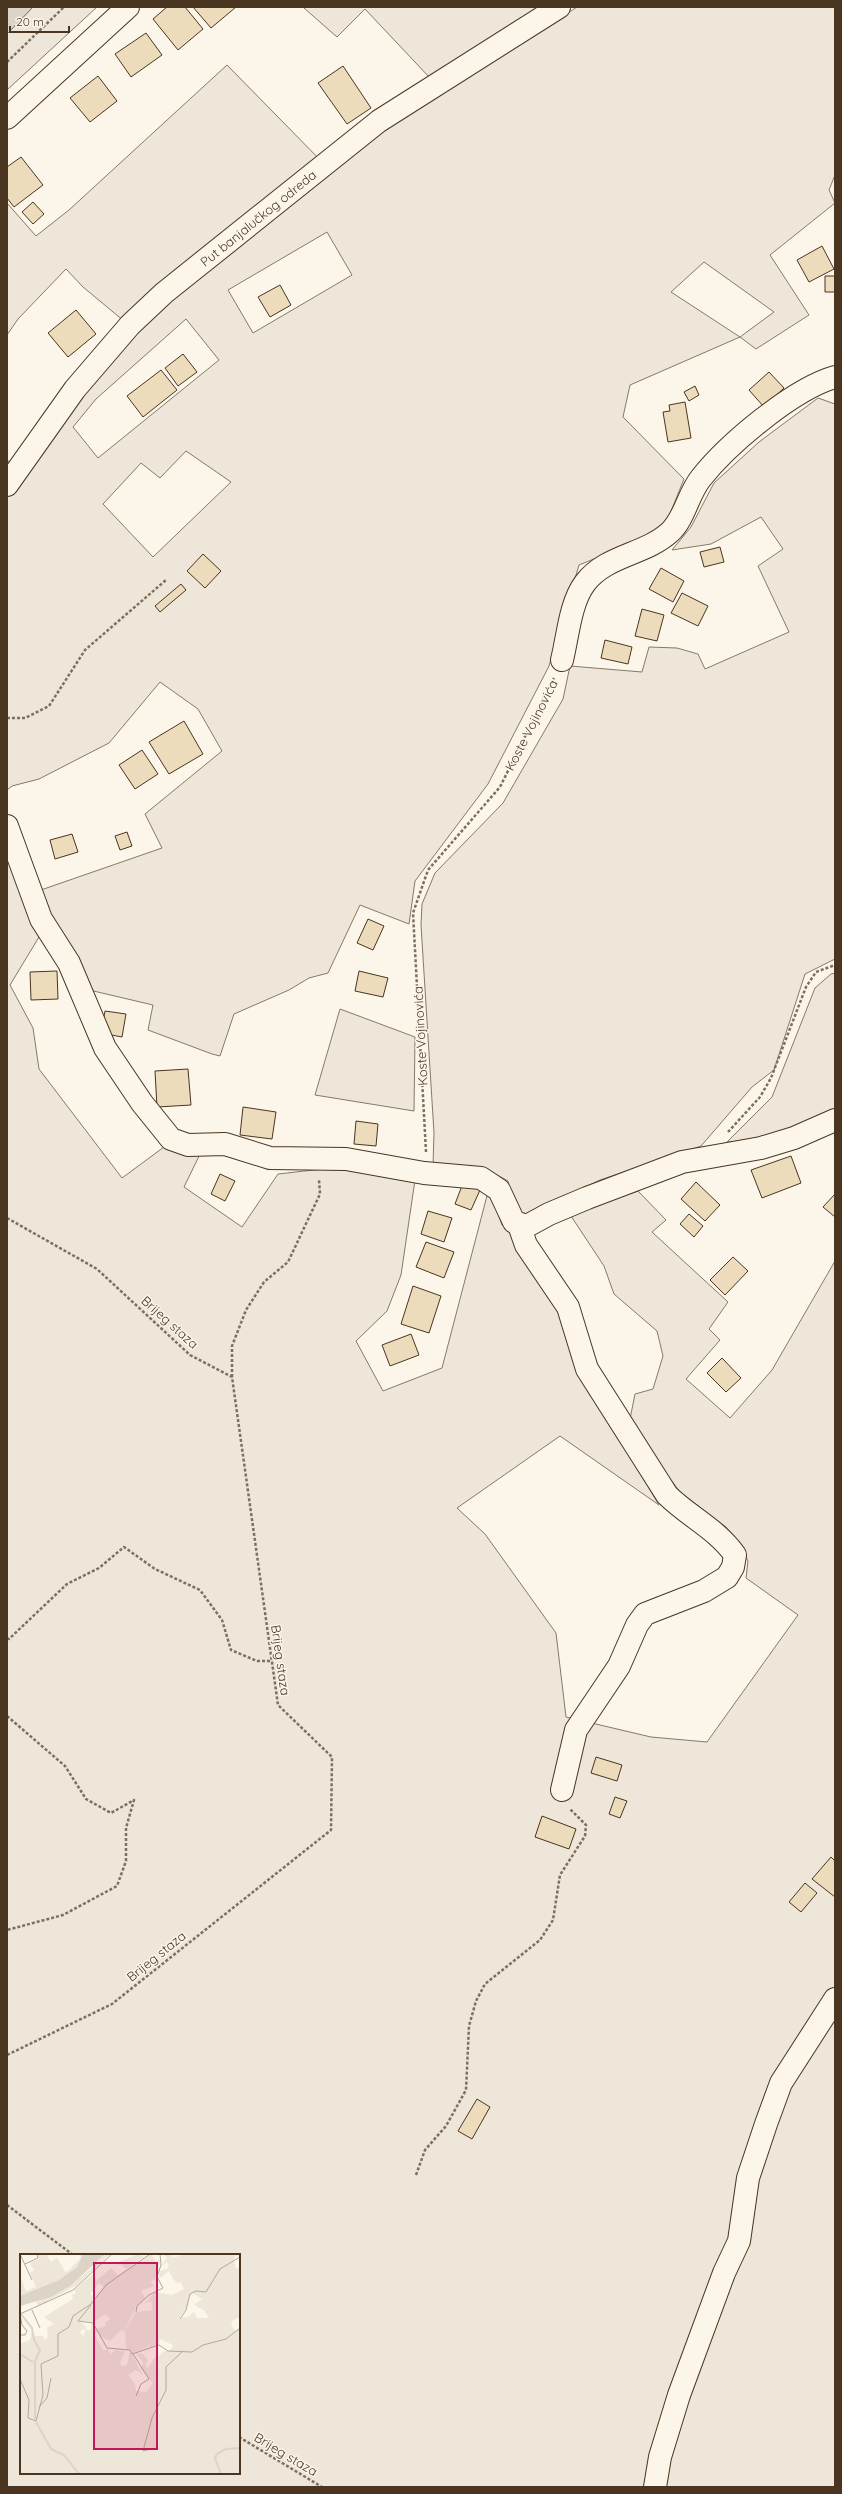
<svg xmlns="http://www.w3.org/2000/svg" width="842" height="2494" font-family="Quicksand,sans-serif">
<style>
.green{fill:#ede6d9;stroke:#887966;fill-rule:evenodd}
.water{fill:#dcd4c6;stroke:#887966}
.building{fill:#ecdcbc;stroke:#4a3520}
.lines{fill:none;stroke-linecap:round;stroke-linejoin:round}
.minor-casing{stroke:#4a3520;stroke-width:24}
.path{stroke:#7f6f5c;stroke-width:2.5;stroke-dasharray:3 2;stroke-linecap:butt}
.minor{stroke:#fbf6e9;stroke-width:22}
.labels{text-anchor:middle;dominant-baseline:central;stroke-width:3;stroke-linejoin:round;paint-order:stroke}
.street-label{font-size:13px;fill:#4a3520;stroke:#fbf6e9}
.inset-river{fill:none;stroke:#dcd4c6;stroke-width:2}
.inset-road{fill:none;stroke:#b4a999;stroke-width:1}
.view{fill:#c2185b;fill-opacity:0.15;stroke:#c2185b;stroke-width:2}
.inset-edge{fill:none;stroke:#4a3520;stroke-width:2}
</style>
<rect width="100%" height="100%" fill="#fbf6e9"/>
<path class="green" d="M 33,7 L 97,7 L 7,90 L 7,34 Z
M 306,7 L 543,7 L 430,78 L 365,9 L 337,37 L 304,8 Z
M 577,7 L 835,7 L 835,175 L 829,190 L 835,203 L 770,255 L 809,315 L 756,349 L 740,337 L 630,385 L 623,417 L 684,479 L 667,521 L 653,535 L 579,565 L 549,666 L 488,784 L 415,881 L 409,924 L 360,905 L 328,973 L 309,978 L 289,990 L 234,1014 L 220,1056 L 212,1054 L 148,1030 L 153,1005 L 85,989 L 49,920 L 38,891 L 162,848 L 145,814 L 222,751 L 198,709 L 160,682 L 109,743 L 39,779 L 12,786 L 7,790 L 7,460 L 24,472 L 76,399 L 136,331 L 83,287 L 66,269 L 18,319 L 7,335 L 7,203 L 36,236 L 69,210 L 227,65 L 327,167 ZM 327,232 L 352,275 L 253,333 L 228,290 ZM 704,262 L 774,312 L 740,337 L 671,292 ZM 186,319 L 219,360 L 98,458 L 73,427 L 96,399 ZM 186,451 L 231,482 L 153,557 L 103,504 L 141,463 L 160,478 Z
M 818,398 L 835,404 L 835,959 L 805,974 L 774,1070 L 752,1087 L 701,1146 L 600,1180 L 528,1215 L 518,1215 L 511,1205 L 508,1181 C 479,1164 464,1166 433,1166 L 434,1133 L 421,925 L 422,904 L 435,873 L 503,803 L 563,699 L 570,666 L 642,672 L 649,647 L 677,648 L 698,654 L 705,669 L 789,632 L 758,566 L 783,549 L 761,517 L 711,544 L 672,550 L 691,527 L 714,483 L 759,442 Z
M 7,832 L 42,932 L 10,985 L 33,1028 L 39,1069 L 122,1178 L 164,1147 L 201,1152 L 184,1187 L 242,1227 L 278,1174 L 331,1168 L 415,1180 L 401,1275 L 387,1311 L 356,1341 L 383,1391 L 442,1368 L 489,1188 L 502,1225 L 512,1234 L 558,1307 L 588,1386 L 659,1505 L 560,1436 L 457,1508 L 485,1534 L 556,1633 L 566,1717 L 651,1737 L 707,1742 L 798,1615 L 746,1578 L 748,1561 L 739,1543 L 726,1527 L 680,1492 L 629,1424 L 635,1394 L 653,1389 L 663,1356 L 657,1331 L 614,1294 L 604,1266 L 569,1213 L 638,1191 L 666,1220 L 652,1232 L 728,1302 L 709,1329 L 720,1340 L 686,1379 L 730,1418 L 772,1370 L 835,1261 L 835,2487 L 7,2487 ZM 21,2255 L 239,2255 L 239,2473 L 21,2473 Z
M 835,973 L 835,1111 L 782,1138 L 727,1142 L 772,1097 L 815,988 L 831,974 Z
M 340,1009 L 415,1037 L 414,1111 L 315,1095 Z"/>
<path class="water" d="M 7,7 L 33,7 L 7,34 Z"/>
<path class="building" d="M 167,7 L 185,7 L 203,29 L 178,50 L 153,19 Z
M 193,7 L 236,7 L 211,28 Z
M 146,33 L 162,55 L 131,77 L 115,54 Z
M 343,66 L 371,108 L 347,124 L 318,83 Z
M 98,76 L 117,101 L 90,122 L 70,98 Z
M 21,157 L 43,185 L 14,207 L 7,198 L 7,167 Z
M 33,202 L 44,214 L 33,224 L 22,212 Z
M 822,246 L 834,269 L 809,282 L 797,260 Z
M 825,276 L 835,276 L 835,292 L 825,292 Z
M 280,285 L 291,305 L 270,317 L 258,297 Z
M 76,310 L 96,334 L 68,357 L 48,333 Z
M 183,354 L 197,372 L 178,386 L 165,368 Z
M 161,370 L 177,390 L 143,417 L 127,396 Z
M 769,372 L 784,388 L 764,407 L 749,390 Z
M 695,386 L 699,395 L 689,401 L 684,392 Z
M 685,402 L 691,438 L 668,442 L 663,412 L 670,411 L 669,405 Z
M 720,547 L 724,562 L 704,567 L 700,552 Z
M 203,554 L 221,571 L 205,588 L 187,571 Z
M 661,568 L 684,581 L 673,602 L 649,589 Z
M 181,584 L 186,590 L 160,612 L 155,606 Z
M 682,593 L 708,606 L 698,626 L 671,613 Z
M 642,609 L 664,615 L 657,641 L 635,636 Z
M 605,640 L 632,647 L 628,664 L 601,658 Z
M 184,721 L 203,754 L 169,774 L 149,742 Z
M 142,750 L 158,774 L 135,789 L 119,765 Z
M 127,832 L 132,846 L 120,850 L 115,836 Z
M 72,834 L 78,852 L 55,859 L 50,840 Z
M 368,919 L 384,926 L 373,950 L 357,943 Z
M 57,971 L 58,999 L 31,1000 L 30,972 Z
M 359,971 L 388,978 L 383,997 L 355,991 Z
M 105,1011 L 126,1014 L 122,1037 L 101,1033 Z
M 188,1069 L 191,1105 L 157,1107 L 155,1071 Z
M 243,1107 L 276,1112 L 272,1139 L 240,1135 Z
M 356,1121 L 378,1124 L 376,1146 L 354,1144 Z
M 791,1156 L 801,1183 L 762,1198 L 751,1170 Z
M 220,1174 L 235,1181 L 225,1201 L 211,1194 Z
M 696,1182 L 720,1205 L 705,1221 L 681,1199 Z
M 463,1183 L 480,1190 L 471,1210 L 455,1204 Z
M 835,1194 L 835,1217 L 823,1207 Z
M 428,1211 L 452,1218 L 444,1242 L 421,1234 Z
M 689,1214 L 703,1226 L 694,1237 L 680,1224 Z
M 426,1242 L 454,1252 L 444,1278 L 416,1267 Z
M 733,1257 L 748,1271 L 725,1295 L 710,1280 Z
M 413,1286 L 441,1296 L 429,1333 L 401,1324 Z
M 411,1334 L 419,1355 L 390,1366 L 382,1345 Z
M 722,1358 L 741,1378 L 726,1392 L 707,1373 Z
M 596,1757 L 622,1765 L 617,1781 L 591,1773 Z
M 615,1797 L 627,1801 L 620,1818 L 609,1814 Z
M 542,1816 L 576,1829 L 569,1849 L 535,1837 Z
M 831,1857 L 835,1861 L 835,1897 L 812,1879 Z
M 805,1883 L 817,1893 L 801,1912 L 789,1902 Z
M 477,2099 L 490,2107 L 472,2139 L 458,2131 Z"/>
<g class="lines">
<defs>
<path id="minor" d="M 7,118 L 128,7
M 7,485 L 75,389 L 130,325 L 164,293 L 379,121 L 559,7
M 562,660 C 568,636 570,603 585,583 C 606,555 645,555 670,532 C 685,518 688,494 701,478 C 728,444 793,389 835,377
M 7,826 L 41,919 L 69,963 L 105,1048 L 142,1103 L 171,1139 L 188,1145 L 225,1144 L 270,1158 L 346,1159 L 424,1173 L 481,1178 L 499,1190 L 514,1222 L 527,1226 L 549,1214 L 587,1198 L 682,1162 L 761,1148 L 794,1138 L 835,1120
M 519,1225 L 526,1245 L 568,1307 L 587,1369 L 667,1495 C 688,1516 718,1530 735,1555 L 733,1567 L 727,1577 L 704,1591 L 645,1614 L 637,1625 L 619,1666 L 576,1730 L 562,1790
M 655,2487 L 660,2457 L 679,2395 L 724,2273 L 739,2241 L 748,2178 L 766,2124 L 781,2083 L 835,1999"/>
</defs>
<use href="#minor" class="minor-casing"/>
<path class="path" d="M 7,62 L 64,7
M 7,718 L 25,718 L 49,706 L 85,650 L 166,580
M 728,1132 L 760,1097 L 771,1078 L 806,987 L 816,972 L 835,965
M 426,1152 L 413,913 L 428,870 L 500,787 L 554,678
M 7,1218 L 97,1269 L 190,1355 L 232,1377 L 278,1705 L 332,1757 L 331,1830 L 112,2004 L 7,2055
M 232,1377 L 232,1346 L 246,1310 L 264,1282 L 288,1262 L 320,1194 L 319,1180
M 7,1638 L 9,1639 L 67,1584 L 99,1568 L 124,1547 L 155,1569 L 200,1590 L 222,1620 L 231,1650 L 257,1661 L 271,1661
M 7,1716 L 65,1766 L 86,1799 L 111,1813 L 134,1800 L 126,1828 L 126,1861 L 117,1886 L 63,1915 L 7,1930
M 416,2175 L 425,2150 L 446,2126 L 466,2090 L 469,2026 L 476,2001 L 485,1984 L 540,1940 L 553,1920 L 560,1875 L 585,1836 L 586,1825 L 570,1809
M 7,2205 L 73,2255
M 239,2437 L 322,2487"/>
<use href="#minor" class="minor"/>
</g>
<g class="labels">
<g class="street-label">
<text transform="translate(258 218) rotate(-39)">Put banjalučkog odreda</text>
<text transform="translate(531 725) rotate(-63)">Koste Vojinovića</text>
<text transform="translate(420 1036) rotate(-93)">Koste Vojinovića</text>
<text transform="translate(170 1322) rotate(42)">Brijeg staza</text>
<text transform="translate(281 1660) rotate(82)">Brijeg staza</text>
<text transform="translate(156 1956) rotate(-39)">Brijeg staza</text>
<text transform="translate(286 2454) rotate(31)">Brijeg staza</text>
</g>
</g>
<g transform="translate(20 2254)">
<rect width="220" height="220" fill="#fbf6e9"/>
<path d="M 18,0 L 26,0 L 31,8 L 37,4 L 46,19 L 61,4 L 59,0 L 63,0 L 57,13 L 39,26 L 0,42 L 0,22 L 6,37 L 16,33 L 10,19 L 14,16 L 10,9 L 19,5 ZM 85,0 L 90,0 L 57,31 L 18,52 L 16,48 L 38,39 L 70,16 ZM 118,0 L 124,3 L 106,15 L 101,10 L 99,11 L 96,9 ZM 131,0 L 136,7 L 140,5 L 136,24 L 131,28 L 134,32 L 121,37 L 125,44 L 123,47 L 117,51 L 104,77 L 101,76 L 90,87 L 80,82 L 77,75 L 86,72 L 85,69 L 90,65 L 86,60 L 73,68 L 59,67 L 67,74 L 61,76 L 60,79 L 64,82 L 65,75 L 70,77 L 72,69 L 74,71 L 77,78 L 75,82 L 83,96 L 89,95 L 88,97 L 92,100 L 94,96 L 105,97 L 100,109 L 102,112 L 107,111 L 110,97 L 123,121 L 116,116 L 108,121 L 115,130 L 116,137 L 126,138 L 133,129 L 121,115 L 123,108 L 116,99 L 123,100 L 128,106 L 125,111 L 128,114 L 136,102 L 138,103 L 144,97 L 150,97 L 153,91 L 140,85 L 139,90 L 128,94 L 132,88 L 126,94 L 113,99 L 110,96 L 106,96 L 105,76 L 116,58 L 132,56 L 131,47 L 124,50 L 135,38 L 152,41 L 164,35 L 161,28 L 157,29 L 153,25 L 149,17 L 139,25 L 140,17 L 147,15 L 149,11 L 147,8 L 141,12 L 147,4 L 144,0 L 151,0 L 152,4 L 167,0 L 219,0 L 215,2 L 214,8 L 216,15 L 220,13 L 220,63 L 213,66 L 211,71 L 215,77 L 220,74 L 220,220 L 0,220 L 0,90 L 10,86 L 12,77 L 14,82 L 23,82 L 24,86 L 28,83 L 27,74 L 34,70 L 24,63 L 53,45 L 52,41 L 56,39 L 54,36 L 72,21 L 77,26 L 91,14 L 98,21 ZM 79,29 L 84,33 L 75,44 L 70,40 ZM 171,38 L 182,45 L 174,51 L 184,56 L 189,64 L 177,64 L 174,58 L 168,63 L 159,64 L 166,54 Z" fill="#ede6d9" fill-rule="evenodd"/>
<path d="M 63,0 L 85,0 L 50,32 L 31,43 L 0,52 L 0,42 L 39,26 L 57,13 Z" fill="#dcd4c6"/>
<path class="inset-river" d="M 0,59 L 12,74 L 14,86 L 20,96 L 15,107 L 15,165M 0,100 L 13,108M 16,168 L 31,195 L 44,201 L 59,220M 201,220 L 195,204 L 197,200 L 206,195 L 220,194"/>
<path class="inset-road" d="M 0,0 L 12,26M 5,10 L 18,4 L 17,0M 71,51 L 58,67 L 73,69 L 87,94 L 110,96 L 112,100 L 139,91 L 148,97 L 172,98 L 183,91 L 206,85 L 220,74M 12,56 L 20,74M 116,58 L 117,52 L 129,41 L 143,34 L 137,23 L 141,11 L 140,0M 0,60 L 53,36 L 92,0M 160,65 L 166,56 L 170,40 L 176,37 L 186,38 L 200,15 L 220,3M 0,81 L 5,81 L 7,77 L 2,71 L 0,60M 113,100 L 129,125 L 121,130 L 116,142M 0,125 L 9,146 L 8,164 L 16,167 L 23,141 L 21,110 L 38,102 L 38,80 L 49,73 L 53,62 L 71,50 L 86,31 L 130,0M 19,153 L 27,144 L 31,124M 135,194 L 123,197 L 132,164 L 146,136 L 146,113 L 163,97"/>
<path class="view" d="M 74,9 L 137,9 L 137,195 L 74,195 Z"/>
<rect width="220" height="220" class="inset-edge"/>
</g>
<rect width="842" height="2494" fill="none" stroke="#4a3520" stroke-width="16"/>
<path d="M10 26v6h59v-6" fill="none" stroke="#4a3520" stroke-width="2"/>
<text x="16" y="26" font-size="12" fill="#4a3520" stroke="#fbf6e9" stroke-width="3" paint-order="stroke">20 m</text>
</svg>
